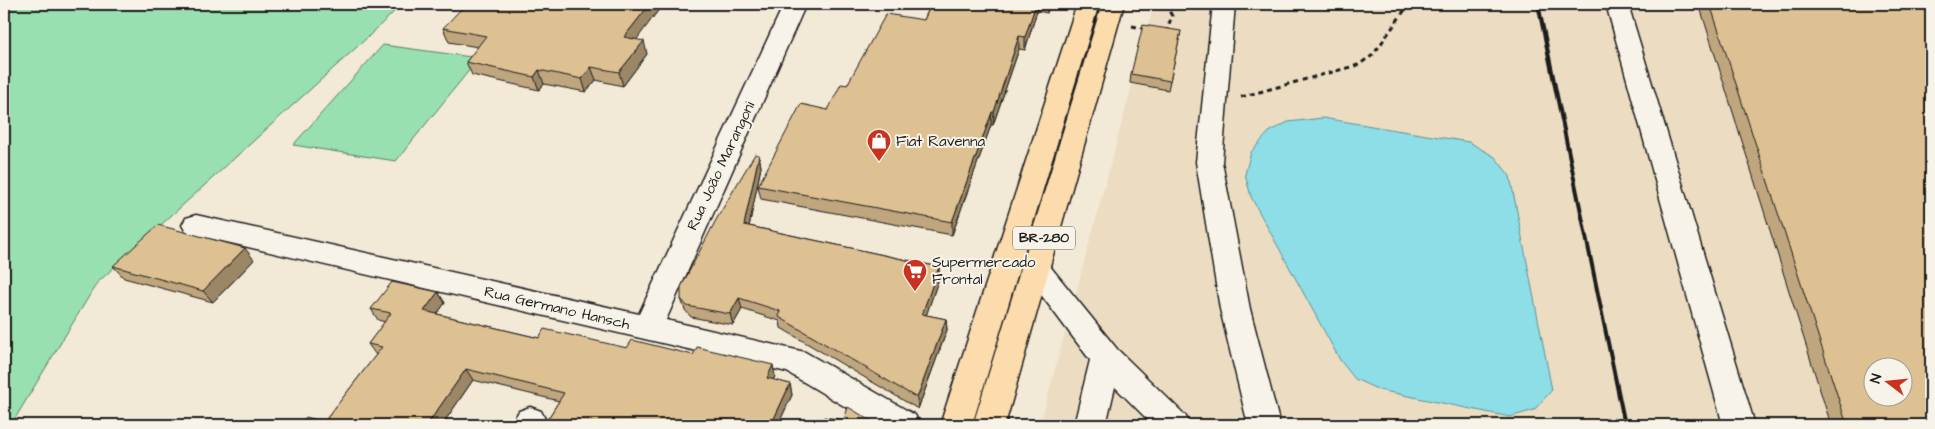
<svg xmlns="http://www.w3.org/2000/svg" width="1935" height="429" font-family="'Architects Daughter',sans-serif">
<style>
.built{fill:#ecddc2;fill-rule:evenodd}
.green{fill:#98e0af;stroke:#5a7e66}
.water{fill:#8ddee7;stroke:#609096}
.lines{fill:none;stroke-linecap:round;stroke-linejoin:round}
.minor-casing{stroke:#1c1c1c;stroke-width:3}
.highway-casing{stroke:#1c1c1c;stroke-width:3}
.path{stroke:#1c1c1c;stroke-width:3;stroke-dasharray:5 4;stroke-linecap:butt}
.minor{fill:#f7f3e8;fill-rule:evenodd}
.highway{fill:#fcdcac;fill-rule:evenodd}
.rail{stroke:#1c1c1c;stroke-width:4}
.wall{fill:#bfa67e;stroke:#1c1c1c}
.shaded-wall{fill:#9b8766;stroke:#1c1c1c}
.building{fill:#dec192;stroke:#1c1c1c;fill-rule:evenodd}
.labels{text-anchor:middle;dominant-baseline:central;stroke-width:4;stroke-linejoin:round;paint-order:stroke}
.shield{fill:#f7f3e8;stroke:#5e5c59;stroke-width:1}
.shield-label{font-size:14px;font-weight:bold;fill:#1c1c1c}
.poi-label{font-size:15px;fill:#1c1c1c;stroke:#f7f3e8;text-anchor:start}
.street-label{font-size:15px;fill:#1c1c1c;stroke:#f7f3e8}
</style>
<rect width="100%" height="100%" fill="#f2e9d7"/>
<filter id="ink" filterUnits="userSpaceOnUse"><feTurbulence type="fractalNoise" baseFrequency=".02" numOctaves="2"/><feDisplacementMap in="SourceGraphic" scale="10" xChannelSelector="R" yChannelSelector="G"/><feConvolveMatrix kernelMatrix="1 2 1 2 8 2 1 2 1" color-interpolation-filters="sRGB"/></filter>
<g filter="url(#ink)">
<path class="built" d="M 1154,4 L 1931,4 L 1931,425 L 1040,425 ZM 1872,366 L 1902,366 L 1902,396 L 1872,396 Z"/>
<path class="green" d="M 4,4 L 402,4 L 369,36 L 97,283 L 11,425 L 4,425 Z
M 383,45 L 479,58 L 396,161 L 293,145 Z"/>
<path class="water" d="M 1323,118 L 1469,142 L 1495,157 L 1510,176 L 1552,390 L 1534,410 L 1510,417 L 1379,390 L 1355,379 L 1340,360 L 1251,197 L 1245,174 L 1251,152 L 1269,132 L 1288,122 Z"/>
<g class="lines">
<defs>
<path id="minor" d="M 784,4 L 806,4 L 666,320 L 805,352 L 915,415 L 920,425 L 876,425 L 787,372 L 196,235 L 186,232 L 182,225 L 186,218 L 196,215 L 639,314 Z
M 1213,4 L 1235,4 L 1222,162 L 1250,309 L 1280,425 L 1248,425 L 1220,309 L 1196,162 Z
M 1606,4 L 1628,4 L 1755,425 L 1723,425 Z
M 1035,257 L 1045,260 L 1117,349 L 1185,415 L 1190,425 L 1153,425 L 1115,387 L 1106,425 L 1074,425 L 1090,360 L 1021,268 L 1025,260 Z
M 530,407 L 541,411 L 546,421 L 544,425 L 511,425 L 519,411 Z"/>
<path id="highway" d="M 1077,4 L 1099,4 L 972,425 L 940,425 Z
M 1102,4 L 1124,4 L 1005,425 L 973,425 Z"/>
</defs>
<use href="#minor" class="minor-casing"/>
<use href="#highway" class="highway-casing"/>
<path class="path" d="M 1165,4 L 1172,16 L 1166,32
M 1132,26 L 1146,29
M 1241,97 L 1358,65 L 1373,55 L 1409,4"/>
<use href="#minor" class="minor"/>
<use href="#highway" class="highway"/>
<path class="rail" d="M 1538,4 L 1625,425"/>
</g>
<path class="wall" d="M 663,4 L 636,39 L 647,54 L 623,86 L 596,80 L 586,92 L 544,84 L 539,90 L 472,75 L 466,62 L 478,47 L 449,42 L 443,28 L 485,5 Z
M 931,4 L 1050,4 L 1047,13 L 1037,11 L 1025,50 L 1019,49 L 993,125 L 991,125 L 952,235 L 761,199 L 758,186 L 828,110 L 847,85 L 924,20 Z
M 1699,4 L 1931,4 L 1931,425 L 1831,425 Z
M 1181,31 L 1168,90 L 1130,83 L 1131,74 Z
M 759,155 L 761,167 L 749,226 L 939,267 L 939,278 L 926,315 L 946,319 L 947,330 L 918,409 L 781,328 L 780,321 L 742,309 L 733,325 L 691,317 L 685,310 L 681,299 Z
M 254,260 L 213,302 L 124,278 L 113,266 Z
M 438,292 L 445,303 L 437,314 L 539,338 L 627,348 L 775,376 L 773,380 L 790,384 L 792,395 L 778,425 L 544,425 L 559,401 L 473,380 L 442,425 L 299,425 L 324,422 L 376,355 L 368,344 L 385,322 L 378,320 L 371,309 Z"/>
<path class="shaded-wall" d="M 650,4 L 663,4 L 628,51 L 624,37 Z
M 1036,4 L 1038,4 L 1037,11 L 1025,50 L 1025,37 Z
M 1048,4 L 1050,4 L 1047,13 Z
M 1019,36 L 1019,49 L 993,125 L 994,112 Z
M 644,41 L 647,54 L 623,86 L 619,72 Z
M 591,67 L 596,80 L 586,92 L 582,79 Z
M 539,70 L 544,84 L 539,90 L 534,77 Z
M 992,112 L 991,125 L 952,235 L 952,222 Z
M 759,155 L 761,167 L 747,237 L 744,225 Z
M 245,248 L 254,260 L 213,302 L 203,291 Z
M 939,267 L 939,278 L 923,325 L 922,314 Z
M 438,292 L 445,303 L 431,322 L 424,311 Z
M 739,298 L 742,309 L 733,325 L 730,314 Z
M 946,319 L 947,330 L 918,409 L 917,398 Z
M 773,365 L 775,376 L 769,389 L 767,378 Z
M 466,369 L 473,380 L 442,425 L 427,425 Z
M 790,384 L 792,395 L 778,425 L 771,425 Z"/>
<path class="building" d="M 466,4 L 478,4 L 485,5 L 486,4 L 650,4 L 624,37 L 644,41 L 619,72 L 591,67 L 582,79 L 539,70 L 534,77 L 466,62 L 486,36 L 443,28 Z
M 931,4 L 1036,4 L 1025,37 L 1019,36 L 994,112 L 992,112 L 952,222 L 758,186 L 801,104 L 828,110 L 841,84 L 847,85 L 886,14 L 924,20 Z
M 1710,4 L 1931,4 L 1931,425 L 1847,425 ZM 1872,366 L 1902,366 L 1902,396 L 1872,396 Z
M 1143,25 L 1181,31 L 1170,81 L 1131,74 Z
M 755,154 L 759,155 L 744,225 L 939,267 L 922,314 L 946,319 L 917,398 L 779,317 L 780,311 L 739,298 L 730,314 L 687,306 L 681,299 L 681,287 L 716,220 Z
M 158,225 L 245,248 L 203,291 L 113,266 Z
M 392,282 L 438,292 L 424,311 L 539,338 L 544,329 L 627,348 L 632,340 L 693,355 L 697,347 L 773,365 L 767,378 L 790,384 L 771,425 L 544,425 L 564,393 L 466,369 L 427,425 L 299,425 L 306,417 L 324,422 L 382,347 L 368,344 L 391,313 L 371,309 Z
M 848,407 L 878,425 L 821,425 L 824,417 L 844,420 Z"/>
</g>
<defs>
<symbol id="shop-pin" viewBox="-11 -11 22 30"><path d="M0 17L-7.5 6A9.5 9.5 0 1 1 7.5 6Z" fill="#c8321e" stroke="#f7f3e8"/><path d="M-5-2.5h2.3a2.7 3.5 0 0 1 5.4 0H5L5.5 6h-11ZM-1.5-2.5h3a1.5 2.3 0 0 0-3 0Z" fill="#fff"/></symbol>
<symbol id="supermarket-pin" viewBox="-11 -11 22 30"><path d="M0 17L-7.5 6A9.5 9.5 0 1 1 7.5 6Z" fill="#c8321e" stroke="#f7f3e8"/><path d="M-6-5.5h2.5l.6 2H6L4.5 2H-2.5L-4.4-4H-6ZM-1.5 3.2a1.3 1.3 0 1 0 .1 0ZM3 3.2a1.3 1.3 0 1 0 .1 0Z" fill="#fff"/></symbol>
</defs>
<g fill-rule="evenodd">
<use href="#shop-pin" x="865" y="127" width="28" height="38"/>
<use href="#supermarket-pin" x="901" y="257" width="28" height="38"/>
</g>
<g class="labels">
<rect class="shield" x="1013" y="226.5" width="62" height="23" rx="4"/>
<g class="shield-label">
<text x="1044" y="238">BR-280</text>
</g>
<g class="poi-label">
<text x="896" y="141">Fiat Ravenna</text>
<text x="932" y="262">Supermercado<tspan x="932" dy="17">Frontal</tspan></text>
</g>
<g class="street-label">
<text transform="translate(721 166) rotate(-65)">Rua João Marangoni</text>
<text transform="translate(557 308) rotate(13)">Rua Germano Hansch</text>
</g>
</g>
<rect width="1935" height="429" fill="none" stroke="#f7f3e8" stroke-width="20"/>
<rect x="10" y="10" width="1915" height="409" fill="none" stroke="#1c1c1c" stroke-width="2" filter="url(#ink)"/>
<g transform="translate(1888 382) rotate(286)"><circle r="24" fill="#f7f3e8" stroke="#9f9d96"/>
<path d="M0-4L9 19L0 12L-9 19Z" fill="#c8321e"/>
<text y="-8" font-size="14" font-weight="bold" text-anchor="middle" fill="#1c1c1c">N</text>
</g>
</svg>
